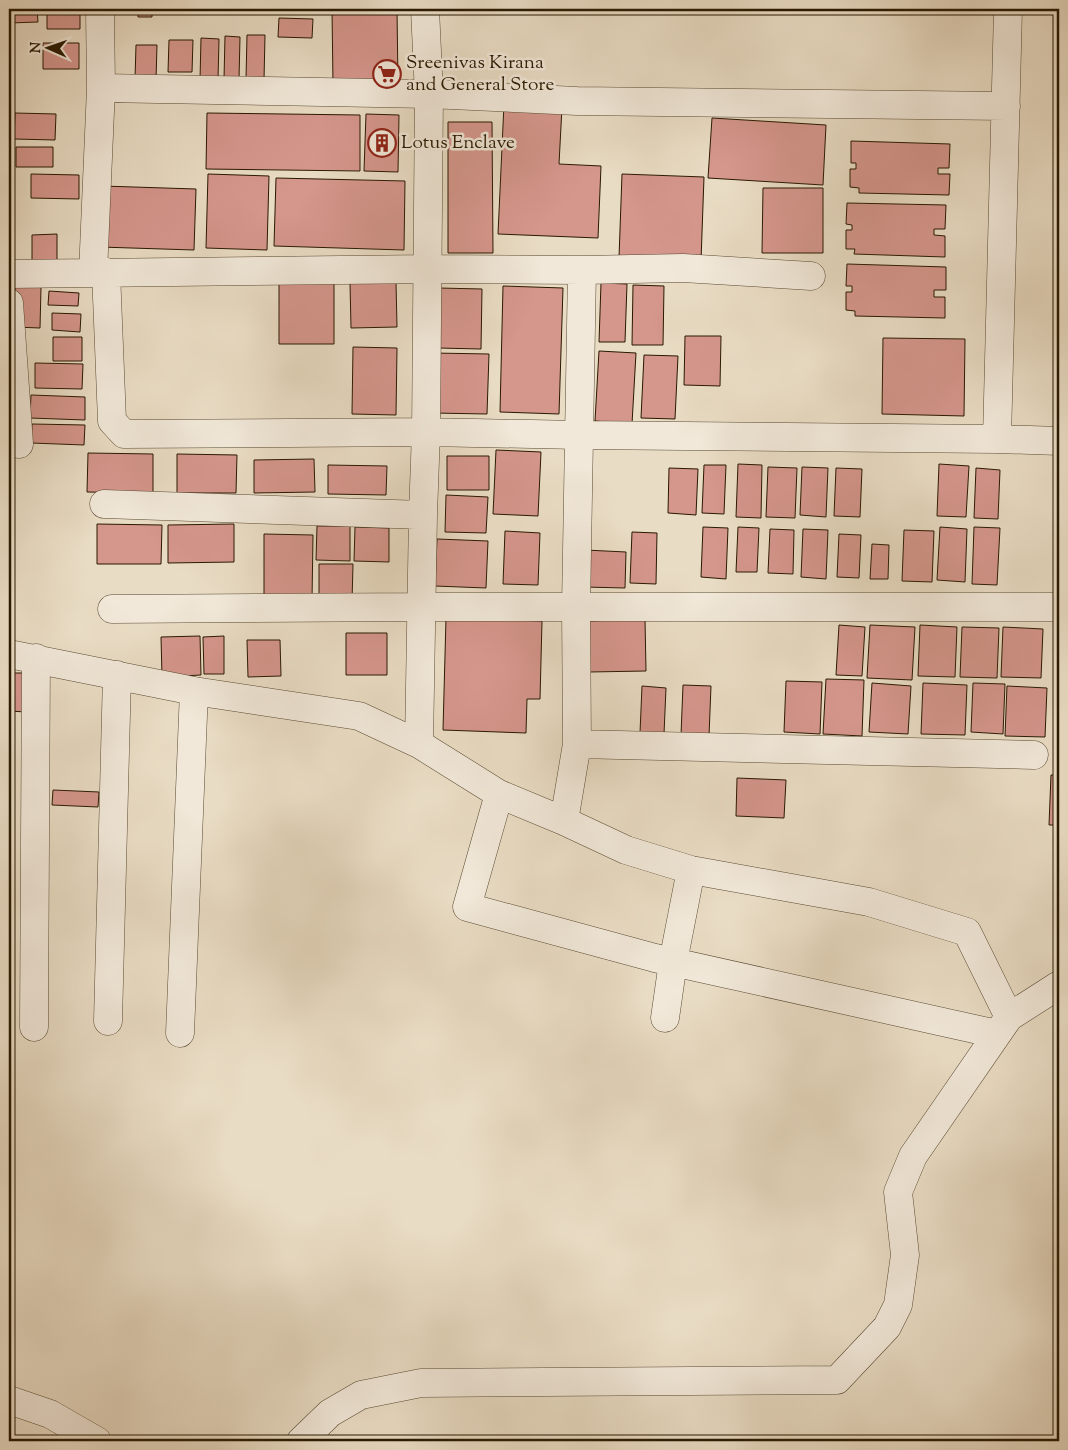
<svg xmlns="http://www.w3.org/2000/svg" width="1068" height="1450" font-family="'Sorts Mill Goudy',serif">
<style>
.building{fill:#d5968c;stroke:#291901}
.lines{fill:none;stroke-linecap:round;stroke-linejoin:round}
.minor-casing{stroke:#594a32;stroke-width:29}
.minor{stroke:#f1e8d9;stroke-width:28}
.labels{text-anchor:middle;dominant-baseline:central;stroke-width:5;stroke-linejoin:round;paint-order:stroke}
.poi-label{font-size:19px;fill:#291901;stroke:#f1e8d9;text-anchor:start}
</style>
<rect width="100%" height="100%" fill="#e9dcc4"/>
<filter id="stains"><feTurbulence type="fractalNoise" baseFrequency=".004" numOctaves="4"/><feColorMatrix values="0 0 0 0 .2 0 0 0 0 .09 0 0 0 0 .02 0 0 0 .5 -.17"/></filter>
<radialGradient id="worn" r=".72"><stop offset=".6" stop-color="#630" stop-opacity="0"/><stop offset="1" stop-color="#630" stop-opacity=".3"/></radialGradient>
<path class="building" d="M 9,9 L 37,9 L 38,22 L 9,23 Z
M 47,9 L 80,9 L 80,29 L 47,29 Z
M 138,9 L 152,9 L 152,17 L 138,17 Z
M 194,9 L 216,9 L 216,13 L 194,13 Z
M 281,9 L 314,9 L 313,14 L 280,14 Z
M 332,9 L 397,9 L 398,84 L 333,85 Z
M 279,18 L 313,19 L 312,38 L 278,37 Z
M 247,35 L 265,35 L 264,80 L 246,79 Z
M 225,36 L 240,37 L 239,79 L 224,79 Z
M 201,38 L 219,39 L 218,80 L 200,80 Z
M 169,40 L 193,40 L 192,72 L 168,72 Z
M 43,43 L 79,43 L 79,69 L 43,69 Z
M 136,45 L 157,45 L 156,80 L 135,79 Z
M 504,104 L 562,107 L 559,164 L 601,166 L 598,238 L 498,234 Z
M 15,113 L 56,114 L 55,140 L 14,139 Z
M 207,113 L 360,115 L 360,171 L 206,169 Z
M 366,114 L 399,115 L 398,172 L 364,171 Z
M 712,118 L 826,125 L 823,185 L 708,178 Z
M 448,122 L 492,122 L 493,253 L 448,253 Z
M 851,141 L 950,144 L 949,168 L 938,168 L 938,174 L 950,174 L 949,195 L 859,193 L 859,188 L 850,187 L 850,169 L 856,169 L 856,163 L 851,163 Z
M 16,147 L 53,147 L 53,167 L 16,167 Z
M 31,174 L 79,175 L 79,199 L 31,198 Z
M 208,174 L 269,176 L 267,250 L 206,248 Z
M 622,174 L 704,177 L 701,261 L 619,258 Z
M 276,178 L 405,181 L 404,250 L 274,246 Z
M 102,186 L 196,189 L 194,250 L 100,247 Z
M 763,188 L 823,188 L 823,253 L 762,253 Z
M 847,203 L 946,205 L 945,229 L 934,229 L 934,235 L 945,236 L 945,257 L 854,254 L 855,249 L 846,249 L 846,230 L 852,230 L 852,225 L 846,224 Z
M 57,234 L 57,261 L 32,261 L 32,235 Z
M 847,264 L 946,267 L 946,290 L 934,290 L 934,297 L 945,297 L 945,318 L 855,316 L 855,311 L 846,310 L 846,292 L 852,292 L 852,286 L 846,286 Z
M 396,282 L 397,327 L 351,328 L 350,283 Z
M 279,283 L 334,283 L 334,344 L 279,344 Z
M 601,283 L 627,284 L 625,342 L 599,342 Z
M 633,285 L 664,286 L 663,345 L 632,345 Z
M 15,286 L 41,287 L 40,328 L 14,327 Z
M 503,286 L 563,288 L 559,414 L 500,412 Z
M 439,288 L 482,289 L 481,349 L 438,348 Z
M 49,291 L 79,293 L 78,306 L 48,305 Z
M 52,313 L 81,314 L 80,332 L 52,330 Z
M 685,336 L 721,336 L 720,386 L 684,385 Z
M 53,337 L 82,337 L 82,361 L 53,361 Z
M 883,338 L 965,339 L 964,416 L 882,414 Z
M 353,347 L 397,348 L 396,415 L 352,414 Z
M 599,351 L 636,353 L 632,424 L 595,421 Z
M 433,353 L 489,354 L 487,414 L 432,413 Z
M 644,355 L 678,356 L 675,419 L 641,418 Z
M 35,363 L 83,364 L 82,389 L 35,388 Z
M 31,395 L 85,397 L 85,420 L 30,418 Z
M 32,424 L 85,425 L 84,445 L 31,443 Z
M 496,450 L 541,452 L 538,516 L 493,514 Z
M 88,453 L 153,454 L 153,493 L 87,492 Z
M 177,454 L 237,455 L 236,493 L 177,493 Z
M 447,456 L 489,456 L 489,490 L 447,490 Z
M 314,459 L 315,492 L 254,493 L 254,460 Z
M 738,464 L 762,465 L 761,518 L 736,517 Z
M 939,464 L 969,466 L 966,517 L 937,516 Z
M 328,465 L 387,466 L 386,495 L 328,494 Z
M 704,465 L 726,465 L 724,514 L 702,513 Z
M 768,467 L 797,468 L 795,518 L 766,517 Z
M 802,467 L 828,468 L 826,517 L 800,515 Z
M 669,468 L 698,469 L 696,515 L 668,513 Z
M 836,468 L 862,469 L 860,517 L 834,516 Z
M 976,468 L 1000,470 L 998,519 L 974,518 Z
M 446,495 L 488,497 L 486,533 L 445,532 Z
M 97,524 L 162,525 L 161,564 L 97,564 Z
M 234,524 L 234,562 L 168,563 L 168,525 Z
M 317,526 L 350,526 L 350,561 L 316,560 Z
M 355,527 L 389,528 L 389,562 L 354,561 Z
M 703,527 L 728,528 L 726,579 L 701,577 Z
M 738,527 L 759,528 L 757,572 L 736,572 Z
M 940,527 L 967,529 L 965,582 L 937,580 Z
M 974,527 L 1000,528 L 997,585 L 972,584 Z
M 770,529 L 794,530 L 793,574 L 768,573 Z
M 803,529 L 828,530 L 826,579 L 801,577 Z
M 904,530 L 934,531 L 932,582 L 902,581 Z
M 505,531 L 540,533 L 538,585 L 503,584 Z
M 632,532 L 657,533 L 656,584 L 630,583 Z
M 264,534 L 313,535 L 312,600 L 264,600 Z
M 839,534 L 861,535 L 859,578 L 837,577 Z
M 437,539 L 488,541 L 486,588 L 435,586 Z
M 872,544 L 889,545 L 888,579 L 870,579 Z
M 585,550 L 626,552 L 625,588 L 584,587 Z
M 319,564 L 353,564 L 352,602 L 319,602 Z
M 446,618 L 542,621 L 540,699 L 527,699 L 526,733 L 443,730 Z
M 645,619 L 646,671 L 589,672 L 588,621 Z
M 839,625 L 865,627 L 862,676 L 836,675 Z
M 870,625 L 915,627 L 912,680 L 867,678 Z
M 920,625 L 957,627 L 955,677 L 918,676 Z
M 962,627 L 999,628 L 997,678 L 960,677 Z
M 1003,627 L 1043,629 L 1041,678 L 1001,677 Z
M 346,633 L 387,633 L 387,675 L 346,675 Z
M 200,636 L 201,675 L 162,677 L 161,637 Z
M 224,636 L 224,674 L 204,674 L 203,637 Z
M 247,640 L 280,640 L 281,676 L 248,677 Z
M 9,673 L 28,673 L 26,712 L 9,711 Z
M 826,679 L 864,680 L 862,736 L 823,734 Z
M 786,681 L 822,682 L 820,734 L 784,732 Z
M 872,683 L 911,686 L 908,734 L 869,732 Z
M 923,683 L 967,685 L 965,735 L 921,734 Z
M 973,683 L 1005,684 L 1003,734 L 971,732 Z
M 683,685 L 711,686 L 709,736 L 681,735 Z
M 642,686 L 666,688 L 664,734 L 640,733 Z
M 1007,686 L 1047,688 L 1045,737 L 1005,736 Z
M 1051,775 L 1059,775 L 1059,825 L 1049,825 Z
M 737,778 L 786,780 L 784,818 L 736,816 Z
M 53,790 L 99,792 L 98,807 L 52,805 Z"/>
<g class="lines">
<defs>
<path id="minor" d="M 101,88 L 429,94 L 577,101 L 1006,106
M 106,272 L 112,421 L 124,434 L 426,432 L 579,435 L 997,439 L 1059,441
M 93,273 L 101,88 L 100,9
M 9,274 L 428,269 L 582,270 L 683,268 L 811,276
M 9,303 L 19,444
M 997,439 L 1008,9
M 104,504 L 423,515
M 112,609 L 422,607 L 1059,607
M 9,654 L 194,691 L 359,716 L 419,744 L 499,794 L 564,821 L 626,850 L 691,870 L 869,902 L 967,932 L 1009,1017
M 419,744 L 423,515 L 426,432 L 429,94 L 425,9
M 577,744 L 1034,755
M 499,794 L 467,907 L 655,958 L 997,1034
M 564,821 L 577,744 L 576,607 L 582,270
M 665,1018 L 673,962 L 691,870
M 108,1021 L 117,675
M 34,1027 L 36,658
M 180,1033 L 194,691
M 9,1400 L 50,1414 L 97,1441
M 301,1441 L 330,1413 L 361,1395 L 421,1383 L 837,1380 L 887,1327 L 898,1305 L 905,1255 L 898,1192 L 913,1156 L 1009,1017 L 1059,985"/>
</defs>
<use href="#minor" class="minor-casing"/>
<use href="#minor" class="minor"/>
</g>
<defs>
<symbol id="supermarket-ring" viewBox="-11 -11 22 22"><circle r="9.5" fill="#f1e8d9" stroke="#8f2418" stroke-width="1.5"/><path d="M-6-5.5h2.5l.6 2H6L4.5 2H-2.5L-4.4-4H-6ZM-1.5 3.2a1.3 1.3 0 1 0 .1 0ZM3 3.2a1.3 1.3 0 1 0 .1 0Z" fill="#8f2418"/></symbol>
<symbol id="building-ring" viewBox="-11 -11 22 22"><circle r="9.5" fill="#f1e8d9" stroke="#8f2418" stroke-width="1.5"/><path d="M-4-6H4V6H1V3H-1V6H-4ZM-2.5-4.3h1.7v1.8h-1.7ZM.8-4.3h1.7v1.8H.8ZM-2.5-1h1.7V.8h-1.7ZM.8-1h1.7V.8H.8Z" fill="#8f2418"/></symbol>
</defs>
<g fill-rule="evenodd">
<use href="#supermarket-ring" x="371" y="58" width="32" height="32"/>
<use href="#building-ring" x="366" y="127" width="32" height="32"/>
</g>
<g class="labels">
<g class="poi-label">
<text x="406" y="63">Sreenivas Kirana<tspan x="406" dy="22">and General Store</tspan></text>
<text x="401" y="143">Lotus Enclave</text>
</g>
</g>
<rect width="1068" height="1450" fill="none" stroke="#e9dcc4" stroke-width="30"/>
<rect x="10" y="10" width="1048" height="1430" fill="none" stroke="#291901" stroke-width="2.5"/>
<rect x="15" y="15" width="1038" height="1420" fill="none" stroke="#291901"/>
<g transform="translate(48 48) rotate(272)" stroke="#f1e8d9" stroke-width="4" paint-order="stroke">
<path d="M0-4L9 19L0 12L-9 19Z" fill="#291901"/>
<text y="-8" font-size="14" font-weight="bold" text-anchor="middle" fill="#291901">N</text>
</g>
<rect width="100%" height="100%" filter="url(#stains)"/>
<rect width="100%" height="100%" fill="url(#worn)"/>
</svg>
